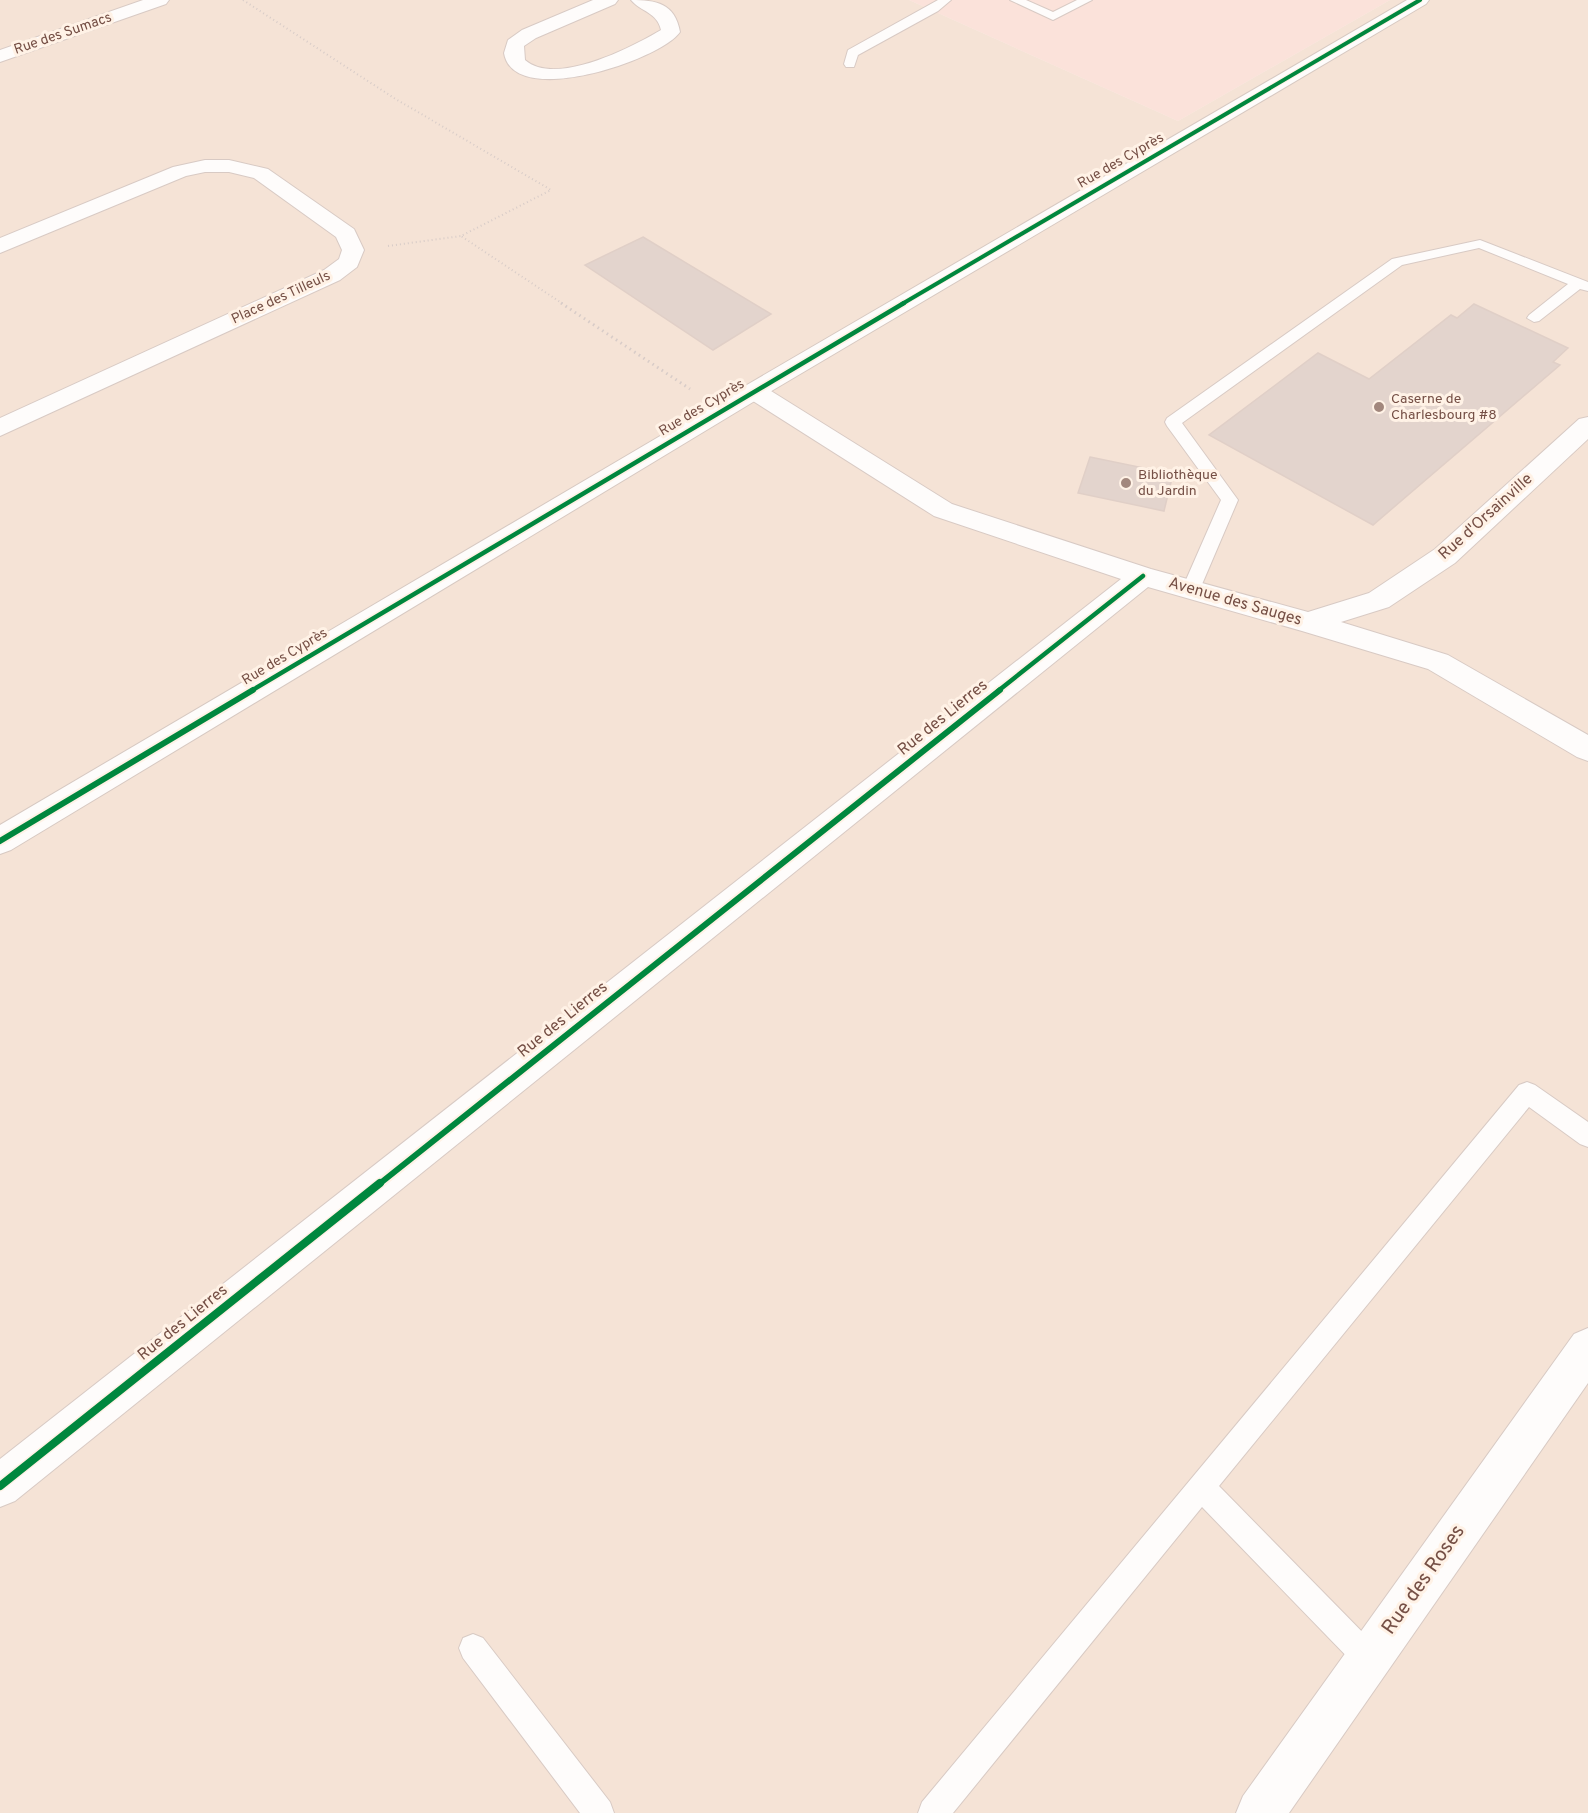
<svg xmlns="http://www.w3.org/2000/svg" width="1588" height="1813" font-family="Overpass,sans-serif">
<style>
.residential{fill:#f5e3d6}
.commercial{fill:#fbe2da}
.building{fill:#e3d4cd;stroke:#e0cfc7;stroke-width:1.5}
.lines{fill:none;stroke-linecap:round;stroke-linejoin:round}
.lane-casing{stroke:#d8cac4;stroke-width:2}
.street-casing{stroke:#d8cac4;stroke-width:2}
.secondary-casing{stroke:#d7c9c2;stroke-width:2}
.path-far1{stroke:#d8ccc8;stroke-width:2;stroke-dasharray:1 3;stroke-linecap:butt}
.path{stroke:#d8ccc8;stroke-width:3;stroke-dasharray:1.5 4;stroke-linecap:butt}
.lane{fill:#fefcfb;fill-rule:evenodd}
.street{fill:#fefcfb;fill-rule:evenodd}
.secondary{fill:#fefcfb;fill-rule:evenodd}
.cycleway-far3-casing{stroke:#fff2e6;stroke-width:6}
.cycleway-far2-casing{stroke:#fff2e6;stroke-width:8}
.cycleway-far1-casing{stroke:#fff2e6;stroke-width:10}
.cycleway-casing{stroke:#fff2e6;stroke-width:11}
.cycleway-far3{stroke:#00873e;stroke-width:4}
.cycleway-far2{stroke:#00873e;stroke-width:4.5}
.cycleway-far1{stroke:#00873e;stroke-width:6}
.cycleway{stroke:#00873e;stroke-width:8}
.poi-dot{fill:#a2877d;stroke:#fff2e6;stroke-width:2}
.labels{text-anchor:middle;dominant-baseline:central;stroke-width:6;stroke-linejoin:round;paint-order:stroke}
.far-street-label{font-size:14px;fill:#754f45;stroke:#fff2e6}
.far-poi-label{font-size:14px;fill:#754f45;stroke:#fff2e6;text-anchor:start}
.street-label{font-size:16px;fill:#754f45;stroke:#fff2e6}
.near-street-label{font-size:20px;fill:#754f45;stroke:#fff2e6}
</style>
<rect width="100%" height="100%" fill="#f7eee5"/>
<path class="residential" d="M 0,0 L 909,0 L 1178,121 L 1390,0 L 1588,0 L 1588,1813 L 0,1813 Z"/>
<path class="commercial" d="M 909,0 L 1390,0 L 1178,121 Z"/>
<path class="building" d="M 643,237 L 771,314 L 713,350 L 585,265 Z
M 1474,304 L 1568,348 L 1553,362 L 1560,365 L 1373,525 L 1209,435 L 1318,353 L 1369,379 L 1451,315 L 1457,318 Z
M 1090,457 L 1173,474 L 1164,511 L 1078,493 Z"/>
<g class="lines">
<defs>
<path id="lane" d="M 938,0 L 951,0 L 938,11 L 858,55 L 854,67 L 846,67 L 844,64 L 848,50 Z
M 1010,0 L 1026,0 L 1053,12 L 1077,0 L 1092,0 L 1053,20 Z
M 1480,240 L 1588,282 L 1588,291 L 1580,289 L 1539,321 L 1534,322 L 1527,318 L 1529,315 L 1568,284 L 1479,248 L 1402,265 L 1182,423 L 1238,500 L 1200,589 L 1197,593 L 1191,595 L 1185,593 L 1182,589 L 1221,500 L 1167,426 L 1165,422 L 1167,418 L 1392,259 Z
M 1527,1082 L 1535,1085 L 1588,1122 L 1588,1147 L 1580,1144 L 1529,1107 L 1219,1486 L 1379,1649 L 1383,1659 L 1379,1669 L 1369,1673 L 1359,1669 L 1202,1507 L 953,1813 L 918,1813 L 922,1802 L 1519,1085 Z
M 473,1634 L 483,1638 L 610,1802 L 614,1813 L 580,1813 L 463,1658 L 459,1648 L 463,1638 Z"/>
<path id="street" d="M 143,0 L 169,0 L 166,4 L 0,62 L 0,50 Z
M 593,0 L 618,0 L 615,4 L 536,38 L 524,46 L 525,60 C 556,87 632,47 661,30 C 657,12 641,12 631,0 C 656,0 675,3 680,32 C 661,60 513,110 504,53 L 508,40 L 522,30 Z
M 205,160 L 229,160 L 268,169 L 354,229 L 364,250 L 357,267 L 340,280 L 0,436 L 0,418 L 324,270 L 339,259 L 342,250 L 336,237 L 254,178 L 229,172 L 205,172 L 186,176 L 0,253 L 0,238 L 173,167 Z
M 754,383 L 763,386 L 952,504 L 1151,569 L 1308,612 L 1369,593 L 1435,549 L 1579,419 L 1588,417 L 1588,439 L 1455,563 L 1389,607 L 1341,622 L 1448,655 L 1588,735 L 1588,761 L 1577,757 L 1428,669 L 1302,631 L 1148,587 L 15,1501 L 0,1507 L 0,1459 L 1121,579 L 934,516 L 745,396 L 742,391 L 745,386 Z
M 1588,1328 L 1588,1383 L 1289,1813 L 1236,1813 L 1243,1796 L 1574,1334 Z"/>
<path id="secondary" d="M 1407,0 L 1429,0 L 1426,4 L 763,396 L 11,850 L 0,854 L 0,825 L 745,386 Z"/>
</defs>
<use href="#lane" class="lane-casing"/>
<use href="#street" class="street-casing"/>
<use href="#secondary" class="secondary-casing"/>
<path class="path-far1" d="M 243,0 L 394,98 L 551,190 L 461,236 L 563,304
M 388,246 L 461,236"/>
<path class="path" d="M 561,303 L 690,389"/>
<use href="#lane" class="lane"/>
<use href="#street" class="street"/>
<use href="#secondary" class="secondary"/>
<defs>
<path id="cycleway-far3" d="M 902,304 L 1420,0"/>
<path id="cycleway-far2" d="M 251,691 L 904,303
M 998,691 L 1143,576"/>
<path id="cycleway-far1" d="M 0,841 L 253,690
M 378,1185 L 1000,690"/>
<path id="cycleway" d="M 0,1486 L 380,1183"/>
</defs>
<use href="#cycleway-far3" class="cycleway-far3-casing"/>
<use href="#cycleway-far2" class="cycleway-far2-casing"/>
<use href="#cycleway-far1" class="cycleway-far1-casing"/>
<use href="#cycleway" class="cycleway-casing"/>
<use href="#cycleway-far3" class="cycleway-far3"/>
<use href="#cycleway-far2" class="cycleway-far2"/>
<use href="#cycleway-far1" class="cycleway-far1"/>
<use href="#cycleway" class="cycleway"/>
</g>
<g class="poi-dot">
<circle cx="1379" cy="407" r="6"/>
<circle cx="1126" cy="483" r="6"/>
</g>
<g class="labels">
<g class="far-street-label">
<text transform="translate(63 34) rotate(-19)">Rue des Sumacs</text>
<text transform="translate(1121 161) rotate(-30)">Rue des Cyprès</text>
<text transform="translate(281 298) rotate(-25)">Place des Tilleuls</text>
<text transform="translate(702 408) rotate(-31)">Rue des Cyprès</text>
<text transform="translate(285 657) rotate(-31)">Rue des Cyprès</text>
</g>
<g class="far-poi-label">
<text x="1391" y="399">Caserne de<tspan x="1391" dy="16">Charlesbourg #8</tspan></text>
<text x="1138" y="475">Bibliothèque<tspan x="1138" dy="16">du Jardin</tspan></text>
</g>
<g class="street-label">
<text transform="translate(1486 517) rotate(-42)">Rue d'Orsainville</text>
<text transform="translate(1235 602) rotate(16)">Avenue des Sauges</text>
<text transform="translate(943 718) rotate(-39)">Rue des Lierres</text>
<text transform="translate(563 1020) rotate(-39)">Rue des Lierres</text>
<text transform="translate(183 1323) rotate(-39)">Rue des Lierres</text>
</g>
<g class="near-street-label">
<text transform="translate(1424 1580) rotate(-55)">Rue des Roses</text>
</g>
</g>
</svg>
